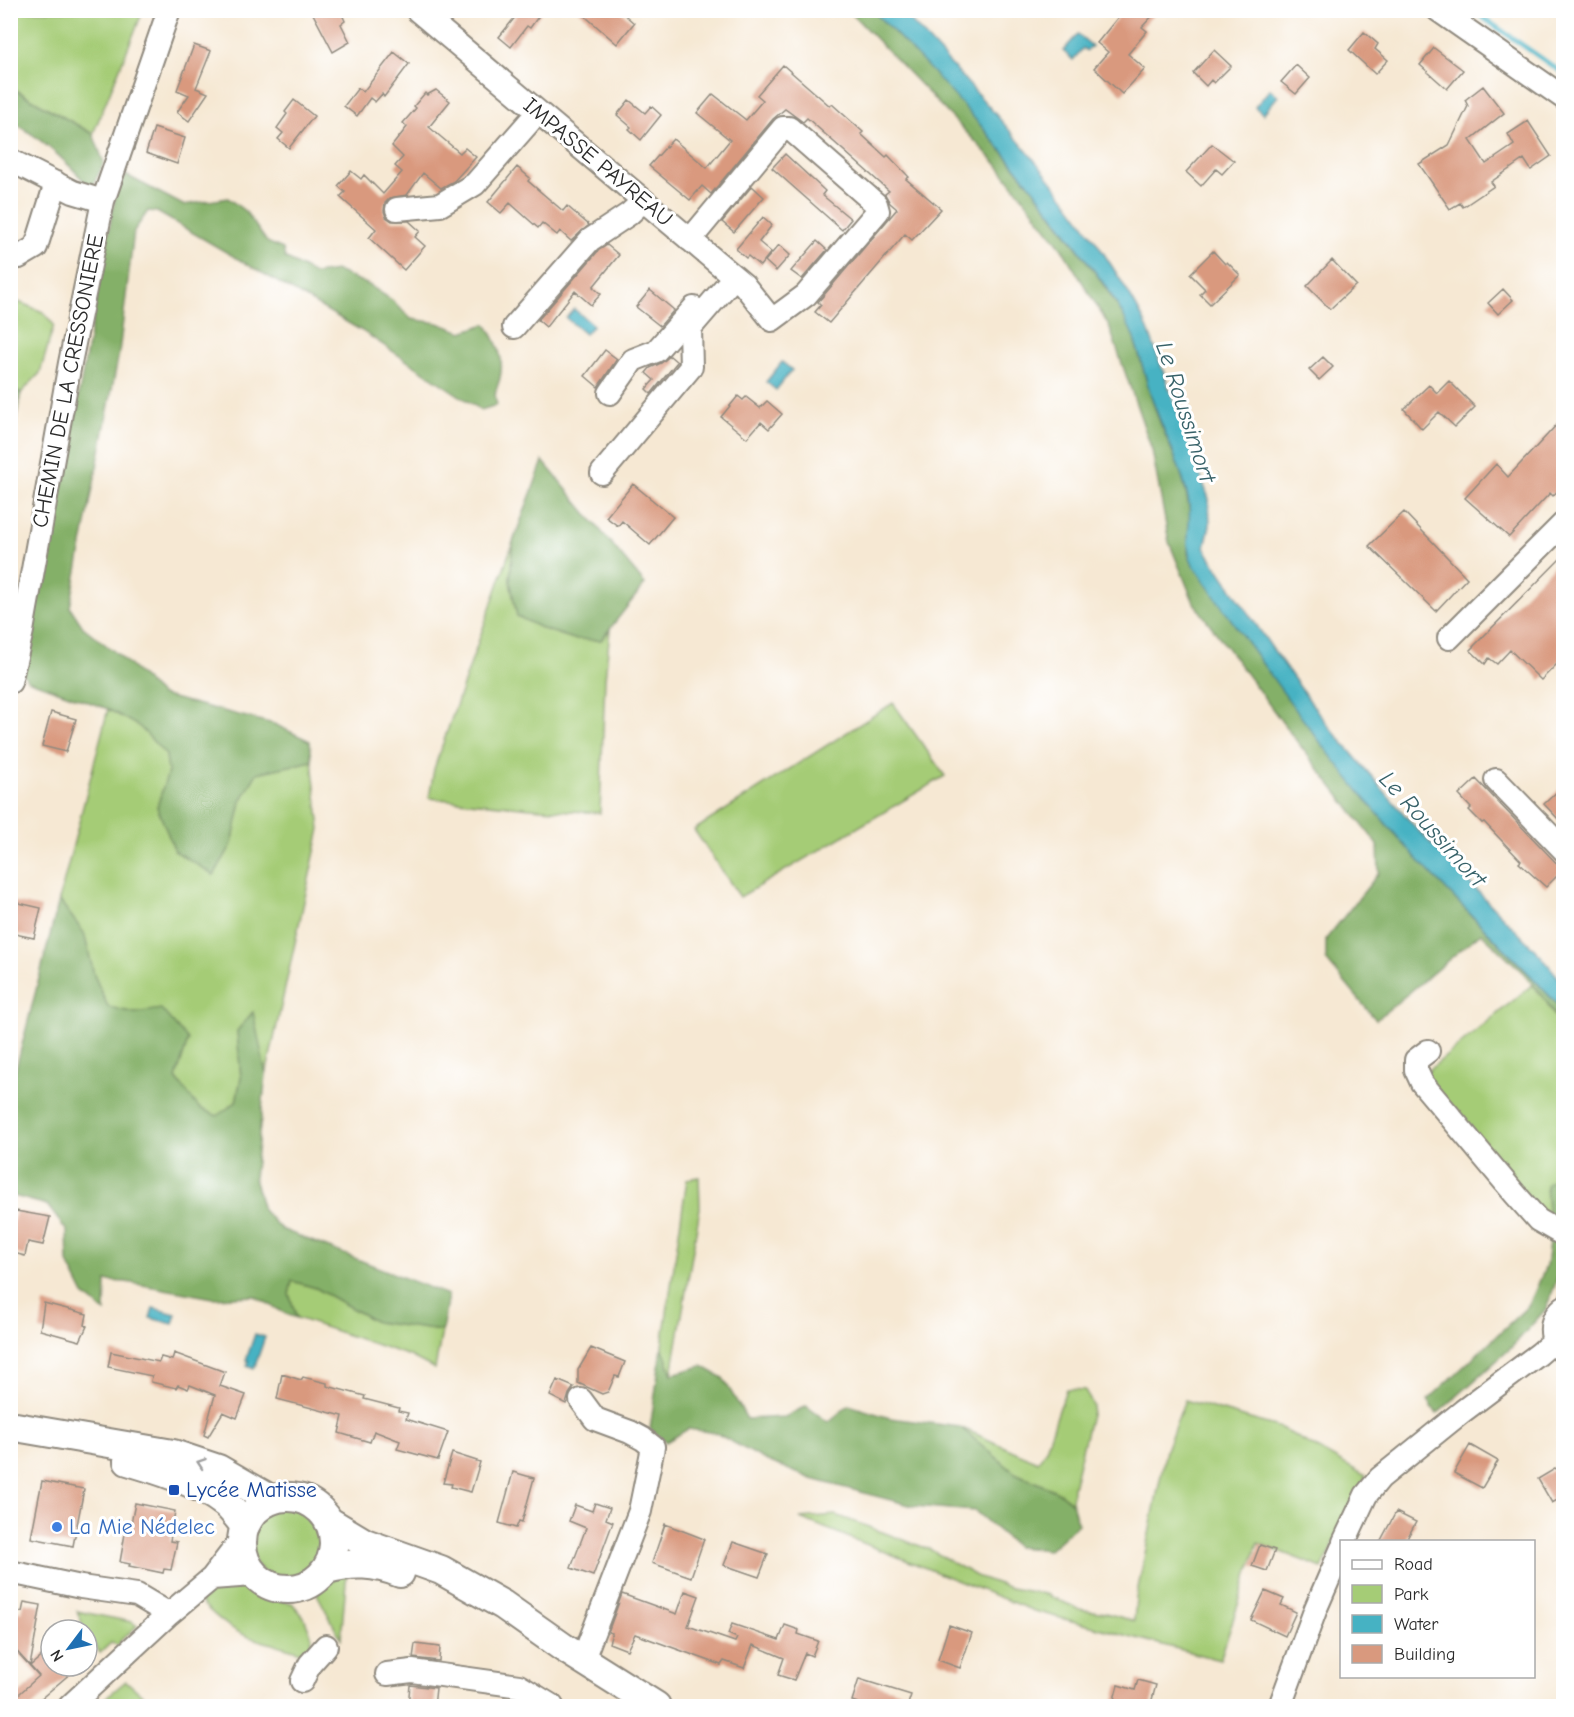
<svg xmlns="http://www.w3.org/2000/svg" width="1574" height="1717" font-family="'Comic Neue',sans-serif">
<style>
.green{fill:#a5cc76;stroke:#687c50;stroke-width:1.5}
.forest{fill:#84b067;stroke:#586e49;stroke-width:1.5}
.water{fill:#46b2c3;stroke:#386e77;stroke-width:1.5}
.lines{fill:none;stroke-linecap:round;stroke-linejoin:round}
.stream{stroke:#46b2c3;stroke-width:5}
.building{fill:#d9997e}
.minor-casing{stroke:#908a7f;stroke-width:26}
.major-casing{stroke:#908a7f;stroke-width:32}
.minor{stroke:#fff;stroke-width:22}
.major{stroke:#fff;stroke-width:28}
.oneway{stroke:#a0a0a0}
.transit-dot{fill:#1a4fb4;stroke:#fff;stroke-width:2}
.shop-dot{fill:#3f7fe0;stroke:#fff;stroke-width:2}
.labels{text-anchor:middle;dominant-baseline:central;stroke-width:6;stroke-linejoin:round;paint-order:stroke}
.street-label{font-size:22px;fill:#2b2b2b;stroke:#fff}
.transit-label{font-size:22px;fill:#164399;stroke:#fff;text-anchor:start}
.shop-label{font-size:22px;fill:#366cbe;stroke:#fff;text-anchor:start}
.water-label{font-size:24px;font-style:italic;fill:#366168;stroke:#fff}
</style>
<rect width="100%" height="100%" fill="#fff"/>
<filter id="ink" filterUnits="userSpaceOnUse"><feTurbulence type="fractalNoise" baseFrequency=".0167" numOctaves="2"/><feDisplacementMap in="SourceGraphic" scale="12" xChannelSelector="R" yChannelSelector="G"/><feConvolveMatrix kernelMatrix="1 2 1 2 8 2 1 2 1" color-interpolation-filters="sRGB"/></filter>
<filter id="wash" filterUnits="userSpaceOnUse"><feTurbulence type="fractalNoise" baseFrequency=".008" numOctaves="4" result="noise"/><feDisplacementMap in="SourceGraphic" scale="24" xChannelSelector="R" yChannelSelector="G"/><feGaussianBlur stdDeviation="1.35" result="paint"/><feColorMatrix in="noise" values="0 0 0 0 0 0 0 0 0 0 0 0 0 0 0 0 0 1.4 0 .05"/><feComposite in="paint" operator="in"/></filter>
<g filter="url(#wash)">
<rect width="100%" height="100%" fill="#f6e8d3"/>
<path class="green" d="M 11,11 L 143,11 L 93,134 L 11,87 Z
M 11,299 L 43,312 L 54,325 L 40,373 L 21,393 L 11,387 Z
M 513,542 L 510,581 L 517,616 L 543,629 L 574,639 L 601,640 L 610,630 L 605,679 L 600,813 L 541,809 L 429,798 L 434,769 Z
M 893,703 L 945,776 L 740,897 L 694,830 Z
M 108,709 L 140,727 L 166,755 L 168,772 L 157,807 L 175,851 L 214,875 L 232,844 L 241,801 L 257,773 L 312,761 L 320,829 L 266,1075 L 252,1013 L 237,1031 L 241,1078 L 236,1102 L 217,1116 L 199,1108 L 176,1078 L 188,1040 L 135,1013 L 108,1007 L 94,975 L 84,933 L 59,900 Z
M 1532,985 L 1544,998 L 1560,1026 L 1564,1061 L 1563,1173 L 1546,1185 L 1549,1222 L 1423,1075 Z
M 699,1177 L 700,1208 L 672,1374 L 662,1346 L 687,1179 Z
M 292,1281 L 316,1288 L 376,1322 L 442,1331 L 435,1369 L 410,1356 L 297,1318 L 289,1294 Z
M 1066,1389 L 1085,1390 L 1093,1406 L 1073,1487 L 1072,1503 L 1060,1493 L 1015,1473 L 960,1427 L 1038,1462 L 1046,1449 Z
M 1185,1400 L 1281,1428 L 1366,1476 L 1322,1568 L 1258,1543 L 1220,1660 L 1034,1611 L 800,1518 L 836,1515 L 931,1550 L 976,1576 L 1010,1588 L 1045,1594 L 1079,1609 L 1106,1613 L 1134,1621 L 1136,1598 L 1166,1450 Z
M250 1543a37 37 0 1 1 74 0a37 37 0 1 1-74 0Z
M 347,1571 L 341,1639 L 317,1594 L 335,1578 Z
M 244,1582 L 269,1598 L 292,1603 L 304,1617 L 312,1637 L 308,1655 C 291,1648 275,1645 258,1640 C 235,1634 216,1618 200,1601 L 221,1583 Z
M 77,1611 L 132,1622 L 137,1626 L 121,1640 L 118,1646 L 112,1642 L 100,1653 L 83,1626 Z
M 126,1681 L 154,1705 L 156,1706 L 108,1706 L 103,1700 Z"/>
<path class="forest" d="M 849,11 L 873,11 L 952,91 L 1034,190 L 1097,275 L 1124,316 L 1132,332 L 1157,415 L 1182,475 L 1190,511 L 1188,554 L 1193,564 C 1265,667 1336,771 1422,864 C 1468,914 1518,961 1563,1011 L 1563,1061 C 1562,1050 1564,1034 1559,1024 C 1544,988 1509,959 1481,933 L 1376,1020 L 1326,960 L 1326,939 L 1379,873 L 1378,845 L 1288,730 L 1194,603 L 1169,542 L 1152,450 L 1109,326 L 1061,247 L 996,163 Z
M 10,87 L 93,134 L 104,163 L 91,189 C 67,161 43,139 11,121 Z
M 126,175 L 183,205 L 228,198 L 246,212 L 267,242 L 283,249 L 285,258 L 314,274 L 337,271 L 369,285 L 392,300 L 411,319 L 438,323 L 462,332 L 486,324 C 496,340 505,357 500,378 C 497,390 493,392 497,405 L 481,410 L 362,331 L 157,212 L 148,211 L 134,231 L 119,353 L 70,607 L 83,627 L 120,656 L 161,695 L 274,724 L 310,741 L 312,761 L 257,773 L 241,801 L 232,844 L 214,875 L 175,851 L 157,807 L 168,772 L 166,755 L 140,727 L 108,709 L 27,680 L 22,671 L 56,518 L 116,192 Z
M 11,387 L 21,393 L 11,450 Z
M 543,461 L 645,584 L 601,640 L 574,639 L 543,629 L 517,616 L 510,581 L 513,542 Z
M 59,900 L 84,933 L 94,975 L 108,1007 L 135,1013 L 161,1009 L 188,1040 L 176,1078 L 199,1108 L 217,1116 L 236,1102 L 241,1078 L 237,1031 L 253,1012 L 266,1075 L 254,1178 L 263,1210 L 281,1229 L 448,1295 L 442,1331 L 376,1322 L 316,1288 L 292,1281 L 289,1294 L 297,1318 L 286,1314 L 255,1296 L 213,1298 L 126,1282 L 106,1281 L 105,1312 L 84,1295 L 68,1263 L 67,1231 L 47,1205 L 14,1196 L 11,1192 L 11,1076 L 14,1076 Z
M 1563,1173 L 1563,1263 L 1546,1309 L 1512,1347 L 1437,1414 L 1428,1400 L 1529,1305 L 1546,1266 L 1550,1235 L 1546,1185 Z
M 662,1346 L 672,1374 L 702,1366 L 723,1378 L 747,1419 L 785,1417 L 806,1406 L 828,1422 L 849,1405 L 890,1418 L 960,1427 L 1015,1473 L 1060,1493 L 1072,1503 L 1078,1524 L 1049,1550 L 1017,1547 L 975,1511 L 913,1506 L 812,1479 L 765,1460 L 716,1433 L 688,1429 L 666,1442 L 650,1429 Z"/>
<path class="water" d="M 873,11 L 900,11 L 906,16 C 974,89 1041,161 1097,243 C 1115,271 1134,299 1148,329 L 1209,499 L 1210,525 L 1205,547 L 1208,554 L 1272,648 L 1325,722 L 1416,828 L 1541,956 L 1563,983 L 1563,1011 C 1519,960 1468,914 1422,864 C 1337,772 1266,670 1195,568 C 1180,544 1194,523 1188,498 C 1181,465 1165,436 1154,404 C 1145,380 1141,354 1131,331 C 1118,301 1096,273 1077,247 C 1016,162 947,84 873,11 Z
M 1078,34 L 1092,46 L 1087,51 L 1083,48 L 1073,60 L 1063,51 Z
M 1270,89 L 1278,96 L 1263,114 L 1255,107 Z
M 574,309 L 593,325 L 585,334 L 566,318 Z
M 782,362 L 792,370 L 776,390 L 766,382 Z
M 153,1308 L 176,1314 L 173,1324 L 150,1318 Z
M 255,1334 L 265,1337 L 254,1369 L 247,1366 L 249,1361 L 246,1360 Z"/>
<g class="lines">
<path class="stream" d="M 1472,10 L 1564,74"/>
</g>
<g id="blocks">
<path class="building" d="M 311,10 L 340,10 L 345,21 L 341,24 L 350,42 L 333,52 Z
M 509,10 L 543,10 L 530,28 L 527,26 L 511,47 L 499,37 L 516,16 Z
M 578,10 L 619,10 L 634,23 L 617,44 Z
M 1124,10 L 1158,10 L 1142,27 L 1147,31 L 1128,54 L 1145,69 L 1122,94 L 1094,68 L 1108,52 L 1097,43 Z
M 1364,32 L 1378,44 L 1375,49 L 1388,60 L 1375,74 L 1349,50 Z
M 194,45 L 211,51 L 196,88 L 208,93 L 189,121 L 177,112 L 189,95 L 177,90 Z
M 1434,48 L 1463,70 L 1447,89 L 1420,65 Z
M 1214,50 L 1231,66 L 1214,83 L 1211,80 L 1206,86 L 1193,73 Z
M 394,52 L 409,64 L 384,97 L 382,94 L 375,102 L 370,98 L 357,116 L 344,106 L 358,88 L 363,92 Z
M 783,65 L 830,106 L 832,104 L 843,114 L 863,132 L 861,134 L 886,157 L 888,155 L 909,177 L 906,179 L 941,209 L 912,240 L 905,234 L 829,323 L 815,312 L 821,305 L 818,302 L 897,209 L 890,203 L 885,194 L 889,191 L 807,118 L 803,122 L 785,109 L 773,119 L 711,194 L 702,186 L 690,200 L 649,166 L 673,139 L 707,168 L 730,140 L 697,113 L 713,94 L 746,120 L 763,100 L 757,95 Z
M 1296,65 L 1310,78 L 1296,94 L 1281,82 Z
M 1483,86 L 1504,113 L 1470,140 L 1486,164 L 1514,145 L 1508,134 L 1528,121 L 1551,156 L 1531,170 L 1524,159 L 1491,182 L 1494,186 L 1463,207 L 1460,203 L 1450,209 L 1419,164 L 1449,145 L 1468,106 L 1465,100 Z
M 436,90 L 450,101 L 429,127 L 460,153 L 465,148 L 476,157 L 454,181 L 441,188 L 423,173 L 407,195 L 390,198 L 385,203 L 384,211 L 386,217 L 392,221 L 409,221 L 420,231 L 415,237 L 425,246 L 404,270 L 369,238 L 376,229 L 340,197 L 345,192 L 338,186 L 351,171 L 361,179 L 364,175 L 383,194 L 402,172 L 395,166 L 403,157 L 392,146 L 407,127 L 403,123 L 416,108 L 414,106 L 425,93 L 427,95 Z
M 294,100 L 314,116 L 289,148 L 278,139 L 283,133 L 277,128 L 287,114 L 285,112 Z
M 629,100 L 645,113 L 651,106 L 661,115 L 641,140 L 629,129 L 631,127 L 617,115 Z
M 154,128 L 185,138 L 177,164 L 146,153 Z
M 1212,144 L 1234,161 L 1222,174 L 1216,169 L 1201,186 L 1186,172 Z
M 785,154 L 825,191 L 822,195 L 851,219 L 842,230 L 772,168 Z
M 517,167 L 530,178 L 528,181 L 563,211 L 567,206 L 589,225 L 571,241 L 560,231 L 557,235 L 542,223 L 538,228 L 510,203 L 501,213 L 488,202 Z
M 752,186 L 764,197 L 734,232 L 722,222 Z
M 763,217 L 772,225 L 759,242 L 771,252 L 760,266 L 748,256 L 746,258 L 736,249 Z
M 817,241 L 827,250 L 802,279 L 791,271 Z
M 607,245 L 619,255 L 593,287 L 601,294 L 591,305 L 575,291 L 546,327 L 538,320 L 599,250 Z
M 779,245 L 790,255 L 776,271 L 765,261 Z
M 1213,251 L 1225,264 L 1227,262 L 1240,275 L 1210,304 L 1200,294 L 1205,289 L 1190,274 Z
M 1332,260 L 1356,285 L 1330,309 L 1307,286 Z
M 1503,289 L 1513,300 L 1498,314 L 1488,303 Z
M 650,290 L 674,310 L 660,326 L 636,307 Z
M 605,350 L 617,359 L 598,387 L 585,376 Z
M 670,356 L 677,362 L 651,394 L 646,389 L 654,380 L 646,373 L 650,368 L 661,363 Z
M 1323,357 L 1333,367 L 1319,380 L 1309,370 Z
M 1449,381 L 1475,407 L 1455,427 L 1439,412 L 1422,429 L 1404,409 L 1429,385 L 1437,393 Z
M 738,396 L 743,400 L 746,397 L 760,408 L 767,401 L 782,414 L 769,429 L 761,422 L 747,438 L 721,417 Z
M 1563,418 L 1563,485 L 1553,496 L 1550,493 L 1509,537 L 1465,498 L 1496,464 L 1508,477 Z
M 633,484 L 673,517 L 650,545 L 622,521 L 618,526 L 606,517 Z
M 1404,512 L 1467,578 L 1436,611 L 1369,546 Z
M 1563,556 L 1563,658 L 1541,680 L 1510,650 L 1497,664 L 1489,658 L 1485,664 L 1470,650 Z
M 51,712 L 76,719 L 66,752 L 42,746 Z
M 1476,779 L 1563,870 L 1546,887 L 1519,863 L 1521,861 L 1484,822 L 1482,823 L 1469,810 L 1471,808 L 1459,795 Z
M 1563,786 L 1563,824 L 1544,804 Z
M 10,901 L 41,908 L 34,938 L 10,933 Z
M 16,1211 L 50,1217 L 43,1245 L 28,1242 L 25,1256 L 10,1252 L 10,1230 Z
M 44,1303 L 87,1314 L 85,1325 L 87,1326 L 80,1341 L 40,1330 Z
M 591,1348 L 625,1362 L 619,1377 L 615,1376 L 608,1392 L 602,1394 L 578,1383 L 578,1370 Z
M 111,1352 L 159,1362 L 161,1357 L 172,1360 L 174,1353 L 225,1372 L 220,1386 L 246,1395 L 237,1418 L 223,1412 L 208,1437 L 204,1435 L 215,1395 L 190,1385 L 188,1389 L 178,1385 L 176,1388 L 151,1382 L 152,1376 L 108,1367 Z
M 282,1374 L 301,1380 L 303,1377 L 327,1383 L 327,1386 L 365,1396 L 364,1399 L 399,1408 L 398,1411 L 408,1413 L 406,1419 L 448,1432 L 438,1460 L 397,1449 L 400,1441 L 374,1431 L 370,1442 L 339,1433 L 343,1416 L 277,1399 Z
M 557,1380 L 574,1387 L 569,1394 L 566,1404 L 550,1396 Z
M 1470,1445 L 1498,1461 L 1482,1488 L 1454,1473 Z
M 452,1453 L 480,1462 L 471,1492 L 451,1487 L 452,1484 L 443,1483 Z
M 1563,1464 L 1563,1497 L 1552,1503 L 1538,1479 Z
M 513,1472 L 534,1478 L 522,1522 L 519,1521 L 516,1528 L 499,1523 Z
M 42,1481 L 84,1489 L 73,1546 L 31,1538 Z
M 135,1503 L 175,1511 L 170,1541 L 177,1542 L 171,1570 L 164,1569 L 163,1573 L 129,1566 L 130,1564 L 120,1562 L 126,1528 L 130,1529 Z
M 595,1503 L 610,1508 L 606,1519 L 613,1522 L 593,1576 L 571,1568 L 586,1528 L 569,1521 L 575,1505 L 592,1511 Z
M 1396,1512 L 1416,1522 L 1405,1542 L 1380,1542 Z
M 665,1524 L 704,1539 L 691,1577 L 652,1563 Z
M 733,1542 L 768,1554 L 759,1577 L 724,1565 Z
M 1260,1545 L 1275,1550 L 1267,1571 L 1252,1566 Z
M 685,1591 L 699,1596 L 688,1626 L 735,1642 L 737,1638 L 728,1634 L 732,1624 L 779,1640 L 785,1625 L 799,1630 L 798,1634 L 818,1641 L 812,1656 L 805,1653 L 794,1680 L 778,1675 L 784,1658 L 753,1645 L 744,1668 L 724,1661 L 721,1665 L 635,1634 L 627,1650 L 609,1643 L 612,1633 L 608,1632 L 622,1594 L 677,1614 Z
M 1265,1591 L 1284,1599 L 1281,1605 L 1296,1612 L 1285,1636 L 1251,1620 Z
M 24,1602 L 41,1605 L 30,1666 L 10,1644 L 12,1616 L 16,1617 L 17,1611 L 22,1612 Z
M 949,1625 L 972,1633 L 960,1668 L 938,1660 Z
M 415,1644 L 440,1647 L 439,1661 L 413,1658 Z
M 51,1648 L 51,1666 L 79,1666 L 31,1707 L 10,1707 L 10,1702 L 39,1676 L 30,1666 Z
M 859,1679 L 911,1695 L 907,1707 L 869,1707 L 852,1701 Z
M 1138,1680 L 1156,1685 L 1150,1707 L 1112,1707 L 1118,1685 L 1135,1690 Z
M 410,1685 L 436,1688 L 434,1707 L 408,1707 Z"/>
</g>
</g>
<g filter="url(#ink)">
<use href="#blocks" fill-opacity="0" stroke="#908a7f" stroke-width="1.5"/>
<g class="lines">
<defs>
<path id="minor" d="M 417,10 L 744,285 L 772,320 L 806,295 L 878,211 L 876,204 L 789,128 L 783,128 L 690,240
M 1438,10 L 1564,98
M 10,160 L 73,192 L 103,201
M 397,209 L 440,205 L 475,184 L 531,120 L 537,111
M 10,252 L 19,257 L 36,247 L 56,183
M 514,327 L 590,240 L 629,214 L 643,201
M 610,393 L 633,360 L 656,351 L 694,308
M 602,473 L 691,367 L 690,328 L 734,277
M 1449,638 L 1564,523
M 10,682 L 22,631 L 70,363 L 103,201 L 169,10
M 1496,780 L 1564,850
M 1428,1051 L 1416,1060 L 1416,1070 L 1422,1083 L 1515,1194 L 1538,1220 L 1564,1235
M 1563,1352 C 1548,1338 1548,1320 1564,1307
M 581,1400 L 595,1419 L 630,1432 L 643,1439 L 653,1447 L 640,1511 L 583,1659
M 1344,1542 L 1366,1495 L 1380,1478 L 1463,1411 L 1539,1354 L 1554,1341
M 10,1572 L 81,1587 L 137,1595 L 169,1614
M 212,1578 L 253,1575
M 387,1674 L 412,1671 L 519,1686 L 552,1706
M 302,1681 L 310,1664 L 326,1646
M 70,1706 L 169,1614 L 212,1578 L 241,1540
M 1280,1706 L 1316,1608 L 1342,1548"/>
<path id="major" d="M 10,1426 L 173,1454 L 218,1469 L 272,1500
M 128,1461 C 162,1471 198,1482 226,1504 C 233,1510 239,1519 245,1526
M242 1543a46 46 0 1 1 92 0a46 46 0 1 1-92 0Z
M 330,1522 L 365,1543 L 441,1570 L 503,1605 L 564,1648 L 656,1706
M 327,1569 C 353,1562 375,1563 400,1573"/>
</defs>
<use href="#minor" class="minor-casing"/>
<use href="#major" class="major-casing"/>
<use href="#minor" class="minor"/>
<use href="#major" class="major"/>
</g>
<defs><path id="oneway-chevron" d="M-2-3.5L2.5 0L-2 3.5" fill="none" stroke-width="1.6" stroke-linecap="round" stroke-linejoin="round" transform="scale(1.5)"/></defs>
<use class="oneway" href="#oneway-chevron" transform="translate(201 1463) rotate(-161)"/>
</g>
<rect class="transit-dot" x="168" y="1484" width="12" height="12" rx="3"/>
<circle class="shop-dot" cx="57" cy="1527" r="6"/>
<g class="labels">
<g class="street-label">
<text transform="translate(598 162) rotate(40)">IMPASSE PAYREAU</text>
<text transform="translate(68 381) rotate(-79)">CHEMIN DE LA CRESSONIERE</text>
</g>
<g class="transit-label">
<text x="186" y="1490">Lycée Matisse</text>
</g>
<g class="shop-label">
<text x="69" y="1527">La Mie Nédelec</text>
</g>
<g class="water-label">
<text transform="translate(1186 412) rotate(72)">Le Roussimort</text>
<text transform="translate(1433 829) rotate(48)">Le Roussimort</text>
</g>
</g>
<rect width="1574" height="1717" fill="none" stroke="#fff" stroke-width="36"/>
<rect x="1340" y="1540" width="195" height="138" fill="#ffffff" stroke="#aaaaaa" stroke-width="1.5"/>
<rect x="1352" y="1560" width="30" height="9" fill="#ffffff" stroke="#aaaaaa" stroke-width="1.5"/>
<text x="1394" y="1570" font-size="18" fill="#2b2b2b">Road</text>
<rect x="1352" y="1585" width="30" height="18" fill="#a5cc76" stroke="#aaaaaa" stroke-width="1.5"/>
<text x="1394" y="1600" font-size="18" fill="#2b2b2b">Park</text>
<rect x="1352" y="1615" width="30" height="18" fill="#46b2c3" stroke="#aaaaaa" stroke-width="1.5"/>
<text x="1394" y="1630" font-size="18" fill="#2b2b2b">Water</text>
<rect x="1352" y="1645" width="30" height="18" fill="#d9997e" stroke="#aaaaaa" stroke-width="1.5"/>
<text x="1394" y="1660" font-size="18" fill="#2b2b2b">Building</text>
<g transform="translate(69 1648) rotate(238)"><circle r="28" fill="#ffffff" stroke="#aaaaaa" stroke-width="1.5"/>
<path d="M0-4.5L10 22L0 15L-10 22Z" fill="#1f6fb2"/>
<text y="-9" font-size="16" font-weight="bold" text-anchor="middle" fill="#2b2b2b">N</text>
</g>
</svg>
